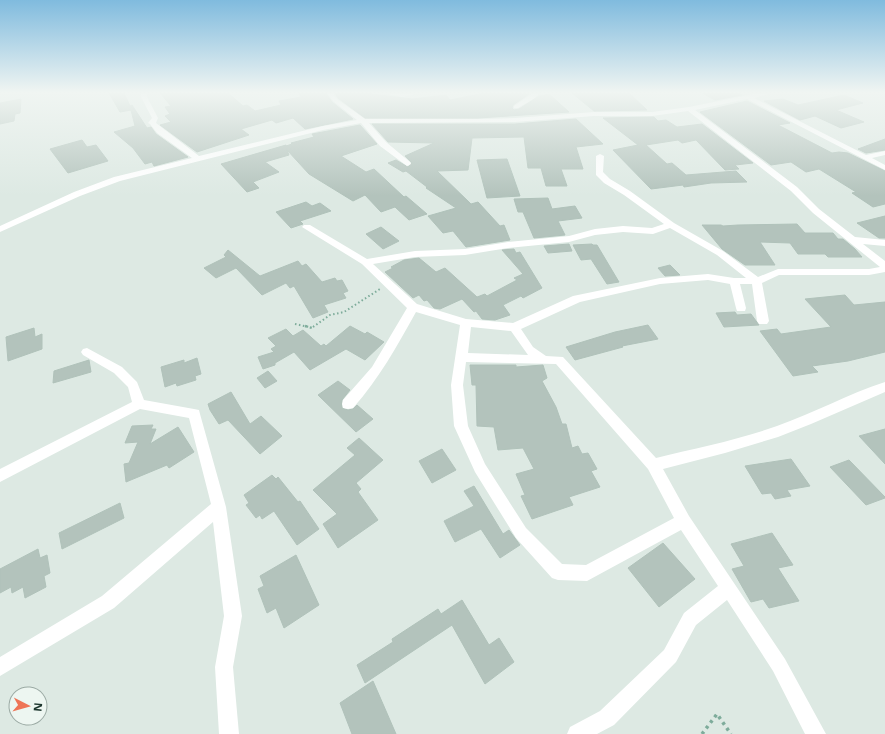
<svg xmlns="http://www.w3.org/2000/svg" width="885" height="734" font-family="'Noto Sans',sans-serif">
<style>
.building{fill:#b3c3bc;stroke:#b0c2ba}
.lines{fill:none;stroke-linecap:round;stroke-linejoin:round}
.path-far2{stroke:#7eac9b;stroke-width:2;stroke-dasharray:1.5 2.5;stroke-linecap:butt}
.path-far1{stroke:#7eac9b;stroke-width:2.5;stroke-dasharray:2 3;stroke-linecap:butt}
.path{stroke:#7eac9b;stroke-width:3.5;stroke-dasharray:3 4;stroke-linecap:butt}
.minor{fill:#fff;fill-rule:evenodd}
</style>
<rect width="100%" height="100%" fill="#dde9e3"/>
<path class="building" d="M 109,93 L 124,93 L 131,108 L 130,106 L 132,105 L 147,128 L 151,127 L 156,134 L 188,157 L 154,166 L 152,162 L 145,164 L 133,148 L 114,132 L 135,126 L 131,110 L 120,112 Z
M 160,93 L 228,93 L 243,106 L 247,105 L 255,111 L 281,105 L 279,101 L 301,97 L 299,93 L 326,93 L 332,102 L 353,119 L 305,129 L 293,118 L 276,123 L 272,120 L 241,129 L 249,135 L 197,152 L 160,125 L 171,122 L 165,116 L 170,114 L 165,107 L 171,106 Z
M 335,93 L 364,93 L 412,99 L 446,95 L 450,100 L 484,93 L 529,94 L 513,105 L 512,108 L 514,110 L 519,109 L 539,96 L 549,94 L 569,112 L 478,118 L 365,118 L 338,98 Z
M 572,93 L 629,93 L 647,110 L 594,111 Z
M 702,93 L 739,93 L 742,95 L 715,100 Z
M 844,95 L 863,103 L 836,110 L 864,122 L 841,128 L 815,116 L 800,120 L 764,101 L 783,99 L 798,105 Z
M 21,99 L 20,113 L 15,114 L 14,121 L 0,124 L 0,103 Z
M 747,101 L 790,123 L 778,125 L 832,153 L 839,152 L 848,153 L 885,171 L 885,204 L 873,207 L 852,193 L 856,192 L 819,169 L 806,172 L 791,162 L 771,165 L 700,112 Z
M 654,117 L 658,121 L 666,120 L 677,127 L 702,124 L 753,163 L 735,165 L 739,169 L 725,170 L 696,140 L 682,143 L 678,140 L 646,145 L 667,164 L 672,163 L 686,175 L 736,171 L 747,182 L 711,183 L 684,187 L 683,185 L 651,189 L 613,150 L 638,145 L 603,118 Z
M 576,119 L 603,144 L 576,147 L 583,169 L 561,169 L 567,186 L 546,186 L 541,168 L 528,168 L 524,137 L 472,138 L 468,170 L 437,171 L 471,204 L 478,202 L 500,226 L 504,225 L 510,240 L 466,247 L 453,231 L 443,233 L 428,216 L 456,208 L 426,188 L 427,187 L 406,171 L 403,172 L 388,163 L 396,160 L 408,167 L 412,163 L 405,156 L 434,143 L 388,142 L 372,124 L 515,124 Z
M 360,125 L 377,144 L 341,156 L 366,172 L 374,169 L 404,197 L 406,196 L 427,214 L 409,220 L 395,207 L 381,212 L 365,195 L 353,201 L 309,174 L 287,150 L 289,155 L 265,162 L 279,172 L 253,182 L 259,188 L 247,192 L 221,164 L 286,145 L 286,146 L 292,144 L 291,143 L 314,137 L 312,134 Z
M 885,139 L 885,150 L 866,153 L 858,149 Z
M 82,140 L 87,147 L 96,145 L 108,161 L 68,173 L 50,149 Z
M 507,159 L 520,196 L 487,198 L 477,160 Z
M 548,198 L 552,209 L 575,206 L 582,218 L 558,221 L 565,235 L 534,238 L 523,212 L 518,212 L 514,199 Z
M 306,202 L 312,206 L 320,203 L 331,211 L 300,221 L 303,224 L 291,228 L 276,212 Z
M 885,216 L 885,238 L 879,238 L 857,223 Z
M 797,224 L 805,233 L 833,233 L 838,239 L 843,239 L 855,249 L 862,257 L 828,257 L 825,254 L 798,254 L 790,243 L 760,242 L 775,265 L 745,265 L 722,249 L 702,225 L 721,225 L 723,226 L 738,225 Z
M 381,227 L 399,241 L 383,249 L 366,234 Z
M 569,244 L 572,251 L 548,253 L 544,246 Z
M 592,244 L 593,245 L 597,245 L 619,282 L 607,284 L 591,259 L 581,260 L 573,245 Z
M 514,249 L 516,253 L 520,252 L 542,288 L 523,298 L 521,296 L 503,305 L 510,315 L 495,320 L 482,319 L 476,311 L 474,312 L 462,299 L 440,309 L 434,308 L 427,300 L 424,301 L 419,295 L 413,298 L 385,272 L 393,268 L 391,267 L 404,260 L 419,258 L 436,272 L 445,268 L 477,297 L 485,294 L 487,296 L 517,280 L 514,278 L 523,274 L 502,250 Z
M 228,250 L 260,276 L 298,261 L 302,266 L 306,264 L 322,282 L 335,278 L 337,281 L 342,280 L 348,291 L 343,293 L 346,298 L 324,305 L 328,312 L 313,318 L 294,286 L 290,288 L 286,283 L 262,295 L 236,268 L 216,278 L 204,268 L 226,257 L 224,255 Z
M 670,265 L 680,275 L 665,276 L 658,268 Z
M 845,295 L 854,305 L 885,302 L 885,352 L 848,361 L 812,366 L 818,372 L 793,376 L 760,331 L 777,329 L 781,334 L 831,327 L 805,299 Z
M 735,312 L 737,315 L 751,314 L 759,325 L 724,327 L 716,313 Z
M 648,325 L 658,339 L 622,346 L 623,347 L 575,360 L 566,347 L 615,332 Z
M 350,326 L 365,334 L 367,332 L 384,342 L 365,360 L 346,349 L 310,370 L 294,352 L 275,363 L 275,365 L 263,369 L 258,357 L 274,352 L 271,349 L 276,346 L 268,338 L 286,329 L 293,336 L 303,330 L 321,346 L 324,344 L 326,346 Z
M 34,328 L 35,337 L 42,334 L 42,349 L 8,361 L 6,337 Z
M 197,358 L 201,374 L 195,376 L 196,380 L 177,386 L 176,383 L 165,387 L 161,367 L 184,360 L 184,363 Z
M 89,360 L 91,372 L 53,383 L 54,371 Z
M 470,365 L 516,365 L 516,367 L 543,365 L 547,378 L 542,381 L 556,407 L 562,424 L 566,424 L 572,448 L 578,446 L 582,454 L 588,453 L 597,469 L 591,471 L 600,487 L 569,497 L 573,505 L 532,519 L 521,496 L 525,495 L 516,474 L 534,469 L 523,448 L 498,450 L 494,427 L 477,426 L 476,385 L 472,385 Z
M 268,371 L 277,381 L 265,388 L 257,378 Z
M 338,381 L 350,390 L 342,400 L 342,408 L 348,410 L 353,409 L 357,405 L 373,419 L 356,432 L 318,395 Z
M 231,392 L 250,424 L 261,416 L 282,436 L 260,454 L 228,420 L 219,424 L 210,410 L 208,404 Z
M 153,425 L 151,429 L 156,429 L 150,444 L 178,427 L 194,452 L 169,468 L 167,465 L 126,482 L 124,464 L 129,463 L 138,442 L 125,443 L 132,426 Z
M 885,429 L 885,464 L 859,436 Z
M 359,438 L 383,460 L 356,483 L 361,489 L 358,492 L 378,520 L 338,548 L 323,524 L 337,514 L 313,490 L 355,455 L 347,448 Z
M 442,449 L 456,470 L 432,483 L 419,461 Z
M 791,459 L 810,486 L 787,490 L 791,496 L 775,499 L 771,493 L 762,494 L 745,466 Z
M 849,460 L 885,497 L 885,498 L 866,505 L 830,467 Z
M 272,475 L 276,479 L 278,477 L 298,502 L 300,501 L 319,529 L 297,545 L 274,511 L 262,519 L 260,515 L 256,518 L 246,505 L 249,503 L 244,495 Z
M 474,486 L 503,534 L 509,530 L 520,545 L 500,558 L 481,529 L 455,542 L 444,521 L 474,506 L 464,491 Z
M 120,503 L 124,518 L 62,549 L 59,533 Z
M 772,533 L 793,565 L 778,568 L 799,601 L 769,608 L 763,599 L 751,602 L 732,569 L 744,566 L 731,544 Z
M 663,543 L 695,579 L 659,607 L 628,568 Z
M 38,549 L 40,558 L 47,555 L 50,573 L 44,576 L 46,587 L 25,598 L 23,587 L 12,593 L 11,587 L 0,593 L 0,569 Z
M 296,555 L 319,605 L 284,628 L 276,608 L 267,613 L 258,589 L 264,586 L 260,576 Z
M 462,600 L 489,645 L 499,638 L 514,662 L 485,684 L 452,625 L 365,683 L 357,665 L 393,642 L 392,639 L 438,609 L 441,614 Z
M 373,681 L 396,734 L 352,734 L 340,703 Z"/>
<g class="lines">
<path class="path-far2" d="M 295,324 L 309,327
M 313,327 L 330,315 L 344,312 L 380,289"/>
<path class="path-far1" d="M 305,326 L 312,328 L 314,326"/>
<path class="path" d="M 702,734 L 717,714 L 731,734"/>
<path class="minor" d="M 141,93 L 147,93 L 147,97 L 158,118 L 156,123 L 199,156 L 323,126 L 357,120 L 333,101 L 327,93 L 333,93 L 337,99 L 365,119 L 478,119 L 515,118 L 594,112 L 652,112 L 689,107 L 758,93 L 772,93 L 754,98 L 866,155 L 885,151 L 885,155 L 872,158 L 885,165 L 885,170 L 747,99 L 695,110 L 797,187 L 819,209 L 855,237 L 885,240 L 885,246 L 863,244 L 885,261 L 885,272 L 869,275 L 779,275 L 762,283 L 769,321 L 767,324 L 759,324 L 757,321 L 752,284 L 740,284 L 746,308 L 745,311 L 737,311 L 736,308 L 730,284 L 708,280 L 660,284 L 580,302 L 521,329 L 533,347 L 546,356 L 563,357 L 656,458 C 696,448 738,440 777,426 C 814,413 848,394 885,382 L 885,392 L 811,424 L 778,437 L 725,453 L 663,469 L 689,516 L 785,659 L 826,734 L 805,734 L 773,671 L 727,600 L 696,625 L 676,662 L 614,725 L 597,734 L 567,734 L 570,727 L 600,711 L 664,650 L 684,613 L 718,586 L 681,530 L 587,581 L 558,580 L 552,578 L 516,538 L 475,472 L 454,426 L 451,385 L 460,325 L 416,312 C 397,346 379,379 353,408 L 348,409 L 343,408 L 342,404 L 343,400 L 372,367 L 407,308 L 362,264 L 302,227 L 304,225 L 310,225 L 367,259 L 415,251 L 465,249 L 508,242 L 569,236 L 595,229 L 623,226 L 652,228 L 664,224 L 624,195 L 604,183 L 596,175 L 596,156 L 600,154 L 604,156 L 603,172 L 610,179 L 630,191 L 674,223 L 723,251 L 758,277 L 778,269 L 869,269 L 880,267 L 813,213 L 791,191 L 688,111 L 652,116 L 594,116 L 515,122 L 369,123 L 386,142 L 410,162 L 411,164 L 407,166 L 380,146 L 361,123 L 323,130 L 120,181 L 80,196 L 0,232 L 0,226 L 74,192 L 114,177 L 192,158 L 157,133 L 150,124 L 148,123 L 152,118 L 141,97 ZM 670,228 L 717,255 L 746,278 L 734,278 L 708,274 L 660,278 L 573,296 L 513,323 L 466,319 L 417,304 L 373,264 L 415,257 L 465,255 L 508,248 L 569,242 L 595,235 L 623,232 L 653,234 ZM 471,327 L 511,331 L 528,355 L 468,353 ZM 466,362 L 556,364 L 648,469 L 674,518 L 586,565 L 562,564 L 526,528 L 485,464 L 468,426 L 463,385 Z
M 383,93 L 418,93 L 403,97 Z
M 533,93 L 539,93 C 535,100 525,103 518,108 L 514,108 L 514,106 Z
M 87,348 L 122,367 L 137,382 L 144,400 L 194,409 L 199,410 L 200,414 L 226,507 L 242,616 L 233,667 L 239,734 L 219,734 L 215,667 L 224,616 L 213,522 L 114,608 L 0,676 L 0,657 L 102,596 L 211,504 L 189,418 L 140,409 L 0,482 L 0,469 L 132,402 L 128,387 L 114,373 L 83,355 L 81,352 L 83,349 Z"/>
</g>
<linearGradient id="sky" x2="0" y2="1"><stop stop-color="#80bbde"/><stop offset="0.47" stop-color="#f0f5f2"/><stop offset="1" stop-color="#f0f5f2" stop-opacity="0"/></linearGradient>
<rect width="885" height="196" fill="url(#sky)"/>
<g transform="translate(28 706) rotate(96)"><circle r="19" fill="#edf6f1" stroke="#9baaa4"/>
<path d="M0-3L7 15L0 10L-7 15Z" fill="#ee7456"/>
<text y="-6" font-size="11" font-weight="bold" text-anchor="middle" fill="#1f3830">N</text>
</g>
</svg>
